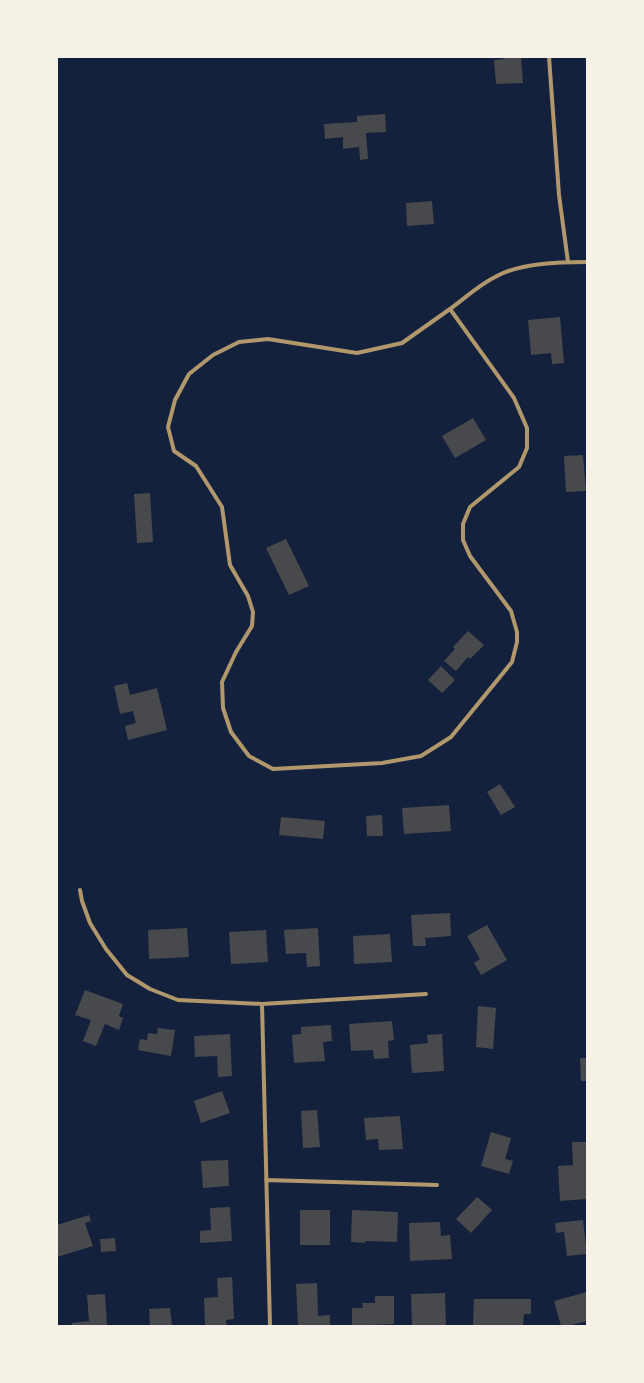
<svg xmlns="http://www.w3.org/2000/svg" width="644" height="1383" font-family="Poppins,sans-serif">
<style>
.building{fill:#48494c}
.lines{fill:none;stroke-linecap:round;stroke-linejoin:round}
.minor{stroke:#b1986c;stroke-width:4}
</style>
<rect width="100%" height="100%" fill="#14213d"/>
<path class="building" d="M 503,57 L 521,57 L 523,83 L 496,84 L 494,60 L 504,59 Z
M 385,114 L 386,132 L 366,133 L 368,159 L 360,160 L 359,147 L 343,149 L 343,137 L 325,139 L 324,124 L 357,122 L 357,116 Z
M 432,201 L 434,224 L 407,226 L 406,203 Z
M 560,317 L 564,363 L 552,364 L 551,353 L 531,355 L 528,320 Z
M 473,418 L 486,440 L 455,458 L 442,436 Z
M 583,455 L 586,491 L 566,492 L 564,456 Z
M 150,493 L 153,542 L 137,543 L 134,494 Z
M 286,539 L 309,586 L 289,595 L 266,548 Z
M 468,631 L 484,645 L 470,659 L 468,657 L 456,671 L 444,661 L 455,649 L 453,647 Z
M 441,666 L 455,680 L 442,693 L 428,680 Z
M 127,683 L 130,695 L 157,688 L 167,730 L 128,740 L 125,726 L 136,723 L 133,711 L 120,714 L 114,686 Z
M 500,784 L 515,807 L 501,815 L 487,792 Z
M 449,805 L 451,831 L 404,834 L 402,808 Z
M 382,815 L 383,836 L 367,836 L 366,816 Z
M 281,817 L 325,821 L 323,839 L 279,835 Z
M 450,913 L 451,936 L 425,938 L 426,946 L 413,946 L 411,915 Z
M 487,925 L 507,960 L 481,975 L 474,963 L 480,959 L 467,936 Z
M 187,928 L 189,957 L 149,959 L 148,930 Z
M 318,928 L 320,966 L 307,967 L 306,953 L 286,954 L 284,930 Z
M 266,930 L 268,962 L 231,964 L 229,932 Z
M 390,934 L 392,962 L 354,964 L 353,936 Z
M 85,990 L 123,1004 L 119,1016 L 123,1018 L 119,1030 L 105,1024 L 96,1046 L 83,1041 L 91,1020 L 75,1015 Z
M 478,1006 L 496,1008 L 493,1049 L 476,1047 Z
M 392,1021 L 394,1040 L 388,1041 L 389,1058 L 374,1059 L 373,1050 L 351,1051 L 349,1024 Z
M 331,1025 L 332,1041 L 323,1042 L 325,1061 L 294,1063 L 292,1035 L 301,1034 L 301,1027 Z
M 158,1028 L 175,1030 L 171,1056 L 138,1050 L 140,1039 L 147,1040 L 148,1033 L 157,1034 Z
M 230,1034 L 232,1076 L 218,1077 L 217,1056 L 195,1057 L 194,1036 Z
M 442,1034 L 444,1071 L 412,1073 L 410,1045 L 428,1043 L 427,1035 Z
M 580,1058 L 587,1058 L 587,1081 L 581,1081 Z
M 222,1091 L 230,1113 L 201,1123 L 194,1101 Z
M 317,1110 L 320,1147 L 303,1148 L 301,1111 Z
M 400,1116 L 403,1149 L 379,1150 L 378,1139 L 366,1140 L 364,1118 Z
M 491,1132 L 511,1138 L 505,1159 L 513,1161 L 509,1174 L 481,1166 Z
M 572,1142 L 586,1142 L 587,1199 L 560,1201 L 558,1166 L 573,1165 Z
M 228,1160 L 229,1186 L 203,1188 L 201,1161 Z
M 477,1197 L 492,1210 L 471,1233 L 456,1219 Z
M 230,1207 L 232,1241 L 200,1243 L 200,1231 L 211,1230 L 210,1208 Z
M 300,1210 L 330,1210 L 330,1245 L 300,1245 Z
M 352,1210 L 398,1212 L 397,1242 L 365,1241 L 365,1243 L 351,1242 Z
M 89,1215 L 91,1221 L 85,1223 L 93,1246 L 57,1257 L 57,1225 Z
M 583,1220 L 587,1254 L 567,1256 L 564,1232 L 556,1233 L 555,1223 Z
M 440,1222 L 441,1236 L 450,1235 L 452,1259 L 410,1261 L 409,1223 Z
M 115,1238 L 116,1251 L 101,1252 L 100,1239 Z
M 232,1277 L 234,1319 L 226,1320 L 227,1326 L 205,1326 L 204,1298 L 218,1297 L 217,1278 Z
M 317,1283 L 318,1316 L 330,1315 L 330,1326 L 298,1326 L 296,1284 Z
M 587,1292 L 587,1321 L 568,1326 L 561,1326 L 554,1301 Z
M 445,1293 L 446,1326 L 412,1326 L 411,1294 Z
M 105,1294 L 107,1326 L 72,1326 L 72,1323 L 89,1321 L 87,1295 Z
M 375,1296 L 394,1296 L 394,1324 L 352,1326 L 352,1308 L 363,1308 L 362,1303 L 375,1303 Z
M 474,1299 L 531,1299 L 531,1314 L 524,1314 L 523,1326 L 473,1326 Z
M 170,1308 L 172,1326 L 150,1326 L 149,1309 Z"/>
<g class="lines">
<path class="minor" d="M 549,57 L 559,195 L 568,262
M 450,309 L 514,398 L 527,428 L 527,448 L 519,467 L 470,507 L 463,524 L 463,540 L 470,556 L 511,611 L 517,632 L 517,642 L 512,662 L 451,737 L 421,756 L 382,763 L 273,769 L 249,756 L 231,732 L 223,708 L 222,682 L 236,652 L 252,626 L 253,612 L 248,596 L 230,565 L 222,507 L 196,466 L 174,451 L 168,427 L 175,400 L 189,374 L 213,355 L 239,342 L 268,339 L 357,353 L 402,343 Z
M 450,309 C 465,298 479,285 495,277 C 519,263 560,262 587,262
M 80,890 L 82,901 L 90,923 L 106,949 L 127,975 L 150,989 L 178,1000 L 262,1004 L 426,994
M 262,1004 L 270,1326
M 266,1180 L 437,1185"/>
</g>
<rect width="644" height="1383" fill="none" stroke="#f6f1e7" stroke-width="116"/>
</svg>
